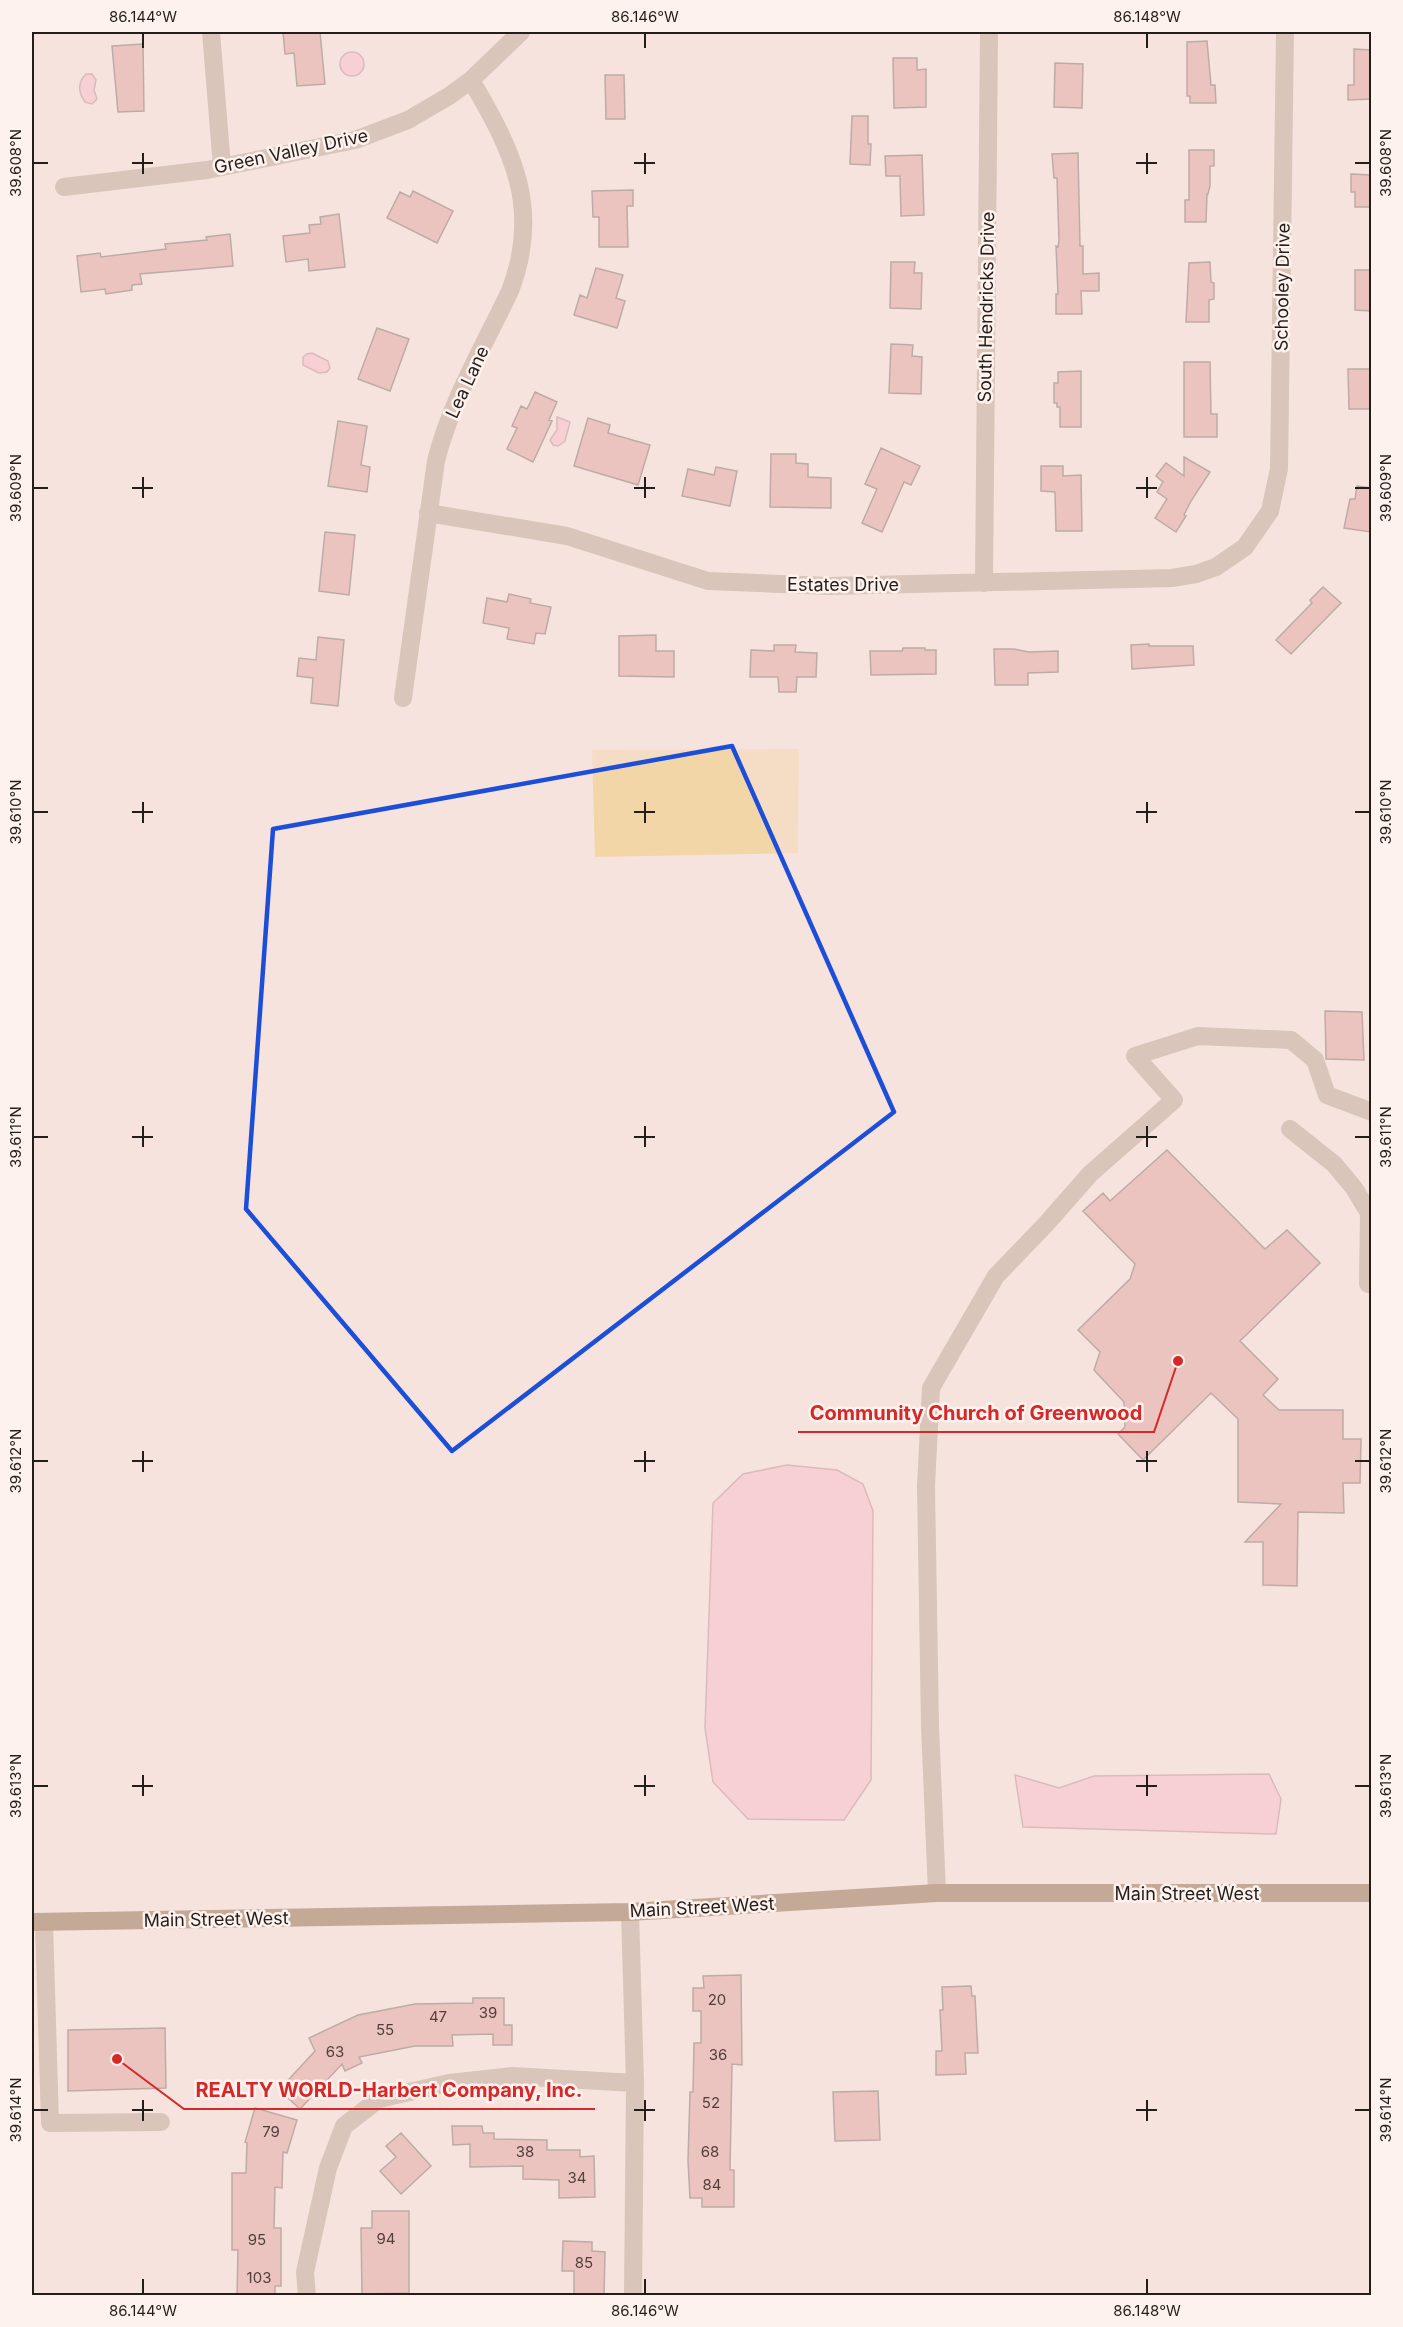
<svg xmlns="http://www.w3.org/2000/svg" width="1403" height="2327" font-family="Inter,sans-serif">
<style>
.pitch{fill:#f3d6a8}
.water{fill:#f9b9c9;stroke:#b98a95;stroke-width:1.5}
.building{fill:#de9e9b;stroke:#796766;stroke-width:1.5}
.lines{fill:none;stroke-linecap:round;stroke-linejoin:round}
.minor{stroke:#b59f8e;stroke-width:18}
.major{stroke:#876244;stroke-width:18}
.marked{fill:none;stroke:#1d4ed8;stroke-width:4.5;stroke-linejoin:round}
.ticks{fill:none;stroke:#241e1b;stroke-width:2}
.labels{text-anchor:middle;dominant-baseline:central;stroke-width:5;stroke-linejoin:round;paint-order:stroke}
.number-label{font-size:15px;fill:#523e3b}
.street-label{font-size:18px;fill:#241e1b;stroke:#fef2ee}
.leader{fill:none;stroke:#d62828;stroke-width:2}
.callout-dot{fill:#d62828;stroke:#fef2ee;stroke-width:2}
.callout-label{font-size:20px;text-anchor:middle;font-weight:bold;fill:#d62828;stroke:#fef2ee;stroke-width:5;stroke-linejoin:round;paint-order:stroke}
.neatline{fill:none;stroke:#241e1b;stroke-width:2}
.ticks-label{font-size:15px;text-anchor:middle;fill:#241e1b}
</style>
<rect width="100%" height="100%" fill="#f6e3dd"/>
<path class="pitch" d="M 799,749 L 798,853 L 595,857 L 592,750 Z"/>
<path class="water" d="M340 64a12 12 0 1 1 24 0a12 12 0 1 1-24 0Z
M 86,74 L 92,74 L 96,80 L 94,90 L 97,99 L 92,104 L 85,102 C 78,92 77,83 86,74 Z
M 312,353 L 328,361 L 330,368 L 327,372 L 319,373 L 303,365 L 303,357 L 307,354 Z
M 557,417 L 570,422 L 565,441 L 558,446 L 553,445 L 550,440 L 557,430 Z
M 787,1465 L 837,1470 L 863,1484 L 873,1511 L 871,1780 L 844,1820 L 748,1819 L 713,1782 L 705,1728 L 713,1503 L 743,1474 Z
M 1269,1774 L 1281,1799 L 1276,1834 L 1023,1827 L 1015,1775 L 1059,1788 L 1094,1776 Z"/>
<path class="building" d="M 283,32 L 320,32 L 325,84 L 297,86 L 294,53 L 285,54 Z
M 1207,41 L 1211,85 L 1215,85 L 1216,103 L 1190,103 L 1190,96 L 1187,96 L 1187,42 Z
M 143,44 L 144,111 L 118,112 L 112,46 Z
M 1354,49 L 1371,50 L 1371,99 L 1348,100 L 1348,85 L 1354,85 Z
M 893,58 L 917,58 L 917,70 L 926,69 L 926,107 L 894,108 Z
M 1055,63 L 1083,64 L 1082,108 L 1054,107 Z
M 605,75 L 624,75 L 625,119 L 606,119 Z
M 852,116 L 868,116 L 868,144 L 871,144 L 870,165 L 850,164 Z
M 1189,150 L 1214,150 L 1214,166 L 1210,166 L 1210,186 L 1208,194 L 1207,194 L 1206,222 L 1185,222 L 1185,200 L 1189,200 Z
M 1078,153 L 1080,246 L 1083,246 L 1083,274 L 1099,273 L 1099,291 L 1081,291 L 1082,314 L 1056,314 L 1056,294 L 1058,294 L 1056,246 L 1058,247 L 1059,240 L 1057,178 L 1054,178 L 1052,154 Z
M 922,155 L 924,215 L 901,216 L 900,176 L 886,176 L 885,156 Z
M 1351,174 L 1371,175 L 1371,207 L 1355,207 L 1355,192 L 1351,192 Z
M 633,190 L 633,206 L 627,206 L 628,247 L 599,247 L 599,217 L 593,217 L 592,191 Z
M 413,191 L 453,211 L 437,243 L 387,218 L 400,192 L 410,197 Z
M 339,214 L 345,267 L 309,271 L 308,259 L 286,262 L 283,236 L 310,233 L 309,225 L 321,224 L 320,217 Z
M 230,234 L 233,266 L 140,274 L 142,284 L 132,285 L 132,290 L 106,294 L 105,289 L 81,292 L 77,256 L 100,253 L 101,257 L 166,249 L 165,244 L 207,240 L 206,237 Z
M 891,262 L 915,262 L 914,273 L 922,273 L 921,309 L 890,308 Z
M 1210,262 L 1211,282 L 1214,283 L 1214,299 L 1209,300 L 1209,322 L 1186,322 L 1189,263 Z
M 596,268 L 623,275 L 616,298 L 625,301 L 617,328 L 574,315 L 580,295 L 587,298 Z
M 1355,270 L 1371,270 L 1371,311 L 1355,310 Z
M 377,328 L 409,339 L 390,391 L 358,379 Z
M 891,344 L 913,345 L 912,356 L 922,357 L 921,394 L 889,393 Z
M 1184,362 L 1210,362 L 1211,414 L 1217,414 L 1217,437 L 1184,437 Z
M 1348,369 L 1371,369 L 1371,409 L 1349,409 Z
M 1081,371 L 1081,427 L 1060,427 L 1060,407 L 1057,407 L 1057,403 L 1054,403 L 1054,383 L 1058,383 L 1058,372 Z
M 535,392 L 557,402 L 549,420 L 552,421 L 533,462 L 507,449 L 517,428 L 512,426 L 521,406 L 527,409 Z
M 588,418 L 610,425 L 608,433 L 650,445 L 638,485 L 574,466 Z
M 338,421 L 367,426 L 361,465 L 370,467 L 367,492 L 328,486 Z
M 881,448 L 920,466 L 911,485 L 904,482 L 882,532 L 862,523 L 877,489 L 865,484 Z
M 771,454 L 796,454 L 796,463 L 808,464 L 808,477 L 831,478 L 831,508 L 770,507 Z
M 1184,457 L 1210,472 L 1191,501 L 1184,515 L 1186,516 L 1176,532 L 1155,518 L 1167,499 L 1157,492 L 1163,482 L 1156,476 L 1166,463 L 1184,476 Z
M 1041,466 L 1063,466 L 1063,476 L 1081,475 L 1082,531 L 1056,531 L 1055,492 L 1041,491 Z
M 716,467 L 737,471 L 730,506 L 682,496 L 688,469 L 714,475 Z
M 1357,486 L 1371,488 L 1371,532 L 1344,528 L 1350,499 L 1355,499 Z
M 325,532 L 355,535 L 349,595 L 319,591 Z
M 1323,587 L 1341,603 L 1291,654 L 1276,640 L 1312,603 L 1310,600 Z
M 509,594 L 531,599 L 530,603 L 551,607 L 545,634 L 536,633 L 534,644 L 507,639 L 509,628 L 483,623 L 487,598 L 507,602 Z
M 656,635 L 656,651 L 674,651 L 674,677 L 619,676 L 619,636 Z
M 318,637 L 344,640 L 338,706 L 311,703 L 313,678 L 297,676 L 299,658 L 316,660 Z
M 1149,644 L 1149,646 L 1193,646 L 1194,665 L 1132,669 L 1131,645 Z
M 774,645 L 796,645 L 795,652 L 817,653 L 816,677 L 797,677 L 796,692 L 779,692 L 778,677 L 750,677 L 751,650 L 774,651 Z
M 903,648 L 925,648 L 925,650 L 936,650 L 936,674 L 871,675 L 870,651 L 902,651 Z
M 994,649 L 1014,649 L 1029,652 L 1058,651 L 1058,672 L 1028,673 L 1028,685 L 995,685 Z
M 1325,1011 L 1362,1012 L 1364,1060 L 1326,1059 Z
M 1167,1150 L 1265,1249 L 1287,1230 L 1320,1263 L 1240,1341 L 1278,1379 L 1263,1395 L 1279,1410 L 1343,1410 L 1343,1439 L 1361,1439 L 1360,1483 L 1343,1483 L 1344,1513 L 1298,1512 L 1297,1586 L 1263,1585 L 1263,1542 L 1245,1542 L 1281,1504 L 1238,1502 L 1238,1419 L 1211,1393 L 1143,1460 L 1118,1434 L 1125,1427 L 1124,1402 L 1094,1370 L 1100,1352 L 1078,1330 L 1130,1279 L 1135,1264 L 1083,1211 L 1103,1193 L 1110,1201 Z
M 741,1975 L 742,2065 L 732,2064 L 730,2170 L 734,2170 L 734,2207 L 702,2207 L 702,2198 L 690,2198 L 688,2161 L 690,2092 L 693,2092 L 694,2043 L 701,2043 L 701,2011 L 693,2011 L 693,1988 L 704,1988 L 703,1976 Z
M 971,1986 L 972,1996 L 975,1996 L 978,2053 L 965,2053 L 966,2074 L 936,2075 L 936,2051 L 942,2051 L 940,2010 L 943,2010 L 942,1987 Z
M 473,1998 L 504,1998 L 504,2025 L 512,2025 L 512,2045 L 493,2045 L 493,2034 L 452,2035 L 453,2046 L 415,2046 L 359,2057 L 362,2063 L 345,2071 L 342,2064 L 300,2109 L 279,2090 L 315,2051 L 309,2038 L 358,2015 L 415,2004 L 473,2003 Z
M 165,2028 L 166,2088 L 68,2091 L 68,2030 Z
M 878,2091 L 880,2140 L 835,2141 L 833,2092 Z
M 255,2108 L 297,2120 L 287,2153 L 283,2152 L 282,2188 L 275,2187 L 274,2228 L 281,2228 L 281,2286 L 275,2286 L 275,2295 L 237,2295 L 238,2250 L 232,2250 L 232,2173 L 246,2173 L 247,2143 L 245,2142 Z
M 452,2126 L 482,2126 L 483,2133 L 494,2133 L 494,2139 L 547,2140 L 547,2150 L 580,2150 L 580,2157 L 594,2156 L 595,2197 L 559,2198 L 559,2180 L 523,2179 L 523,2166 L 470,2167 L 470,2144 L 453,2145 Z
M 401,2133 L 431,2166 L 401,2194 L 380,2171 L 396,2157 L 386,2146 Z
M 372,2211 L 409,2211 L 409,2293 L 362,2294 L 361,2228 L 372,2228 Z
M 563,2241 L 592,2242 L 592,2251 L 605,2252 L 604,2295 L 574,2295 L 574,2271 L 562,2271 Z"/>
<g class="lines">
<path class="minor" d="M 211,32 L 222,167
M 64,187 L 207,170 L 355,140 L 408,120 L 449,96 L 471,80 L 521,32
M 428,513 L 567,536 L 708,581 L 828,586 L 1172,578 L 1196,574 L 1216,567 L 1245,547 L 1270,511 L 1279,469 L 1285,32
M 984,583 L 989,32
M 403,698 L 436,461 C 451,401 484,346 510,291 C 542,208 512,150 471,80
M 1290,1129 L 1334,1164 L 1354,1188 L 1369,1213 L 1368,1284
M 937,1893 L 930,1726 L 926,1486 L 931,1388 L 996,1276 L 1046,1224 L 1090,1174 L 1174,1100 L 1135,1056 L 1198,1036 L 1291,1040 L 1315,1060 L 1327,1095 L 1372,1112
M 630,1912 L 635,2083 L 633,2296
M 44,1922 L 50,2123 L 161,2122
M 307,2296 L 305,2272 L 328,2168 L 344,2126 L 379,2099 L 449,2083 L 512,2076 L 635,2083"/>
<path class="major" d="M 32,1922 L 630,1912 L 937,1893 L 1372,1893"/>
</g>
<path d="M0 0H1403V2327H0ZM 732,746 L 894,1112 L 452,1451 L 246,1209 L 273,829 Z" fill="#f6e3dd" fill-opacity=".55" fill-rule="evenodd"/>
<path class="marked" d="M 732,746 L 894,1112 L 452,1451 L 246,1209 L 273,829 Z"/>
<path class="ticks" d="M 143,33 L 143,48M 645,33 L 645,48M 1147,33 L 1147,48M 143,153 L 143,174M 645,153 L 645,174M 1147,153 L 1147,174M 33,163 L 48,163M 132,163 L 153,163M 634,163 L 655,163M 1136,163 L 1157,163M 1355,163 L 1370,163M 143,477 L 143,498M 645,477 L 645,498M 1147,477 L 1147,498M 33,488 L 48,488M 132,488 L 153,488M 634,488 L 655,488M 1136,488 L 1157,488M 1355,488 L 1370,488M 143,802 L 143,823M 645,802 L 645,823M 1147,802 L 1147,823M 33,812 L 48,812M 132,812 L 153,812M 634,812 L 655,812M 1136,812 L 1157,812M 1355,812 L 1370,812M 143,1126 L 143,1147M 645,1126 L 645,1147M 1147,1126 L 1147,1147M 33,1137 L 48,1137M 132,1137 L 153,1137M 634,1137 L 655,1137M 1136,1137 L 1157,1137M 1355,1137 L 1370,1137M 143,1451 L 143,1472M 645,1451 L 645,1472M 1147,1451 L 1147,1472M 33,1461 L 48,1461M 132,1461 L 153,1461M 634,1461 L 655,1461M 1136,1461 L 1157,1461M 1355,1461 L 1370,1461M 143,1775 L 143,1796M 645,1775 L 645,1796M 1147,1775 L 1147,1796M 33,1786 L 48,1786M 132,1786 L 153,1786M 634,1786 L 655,1786M 1136,1786 L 1157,1786M 1355,1786 L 1370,1786M 143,2100 L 143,2121M 645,2100 L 645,2121M 1147,2100 L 1147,2121M 33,2110 L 48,2110M 132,2110 L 153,2110M 634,2110 L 655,2110M 1136,2110 L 1157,2110M 1355,2110 L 1370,2110M 143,2279 L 143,2294M 645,2279 L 645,2294M 1147,2279 L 1147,2294"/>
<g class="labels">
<g class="number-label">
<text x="717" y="1999">20</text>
<text x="488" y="2012">39</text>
<text x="438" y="2016">47</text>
<text x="385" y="2029">55</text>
<text x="335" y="2051">63</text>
<text x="718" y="2054">36</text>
<text x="711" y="2102">52</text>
<text x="271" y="2131">79</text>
<text x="525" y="2151">38</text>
<text x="710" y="2151">68</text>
<text x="577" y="2177">34</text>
<text x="712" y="2184">84</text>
<text x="386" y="2238">94</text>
<text x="257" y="2239">95</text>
<text x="584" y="2262">85</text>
<text x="259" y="2277">103</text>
</g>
<g class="street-label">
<text transform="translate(291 151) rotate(-12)">Green Valley Drive</text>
<text transform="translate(1282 287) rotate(-89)">Schooley Drive</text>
<text transform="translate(986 307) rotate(-89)">South Hendricks Drive</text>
<text transform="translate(467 382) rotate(-65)">Lea Lane</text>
<text x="843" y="584">Estates Drive</text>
<text x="1187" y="1893">Main Street West</text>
<text transform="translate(702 1907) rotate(-3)">Main Street West</text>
<text transform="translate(216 1919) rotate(-1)">Main Street West</text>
</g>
</g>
<path class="leader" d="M1178 1361L1154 1432H798M117 2059L184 2109H595"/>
<g class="callout-dot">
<circle cx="1178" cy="1361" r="6"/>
<circle cx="117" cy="2059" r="6"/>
</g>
<g class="callout-label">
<text x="976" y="1420">Community Church of Greenwood</text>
<text x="389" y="2097">REALTY WORLD-Harbert Company, Inc.</text>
</g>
<rect width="1403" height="2327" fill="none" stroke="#fef2ee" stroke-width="66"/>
<rect x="33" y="33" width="1337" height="2261" class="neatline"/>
<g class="ticks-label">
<text x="143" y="22">86.144°W</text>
<text x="645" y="22">86.146°W</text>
<text x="1147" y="22">86.148°W</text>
<text transform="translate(1386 163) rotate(-90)" y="5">39.608°N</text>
<text transform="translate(16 163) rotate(-90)" y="5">39.608°N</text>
<text transform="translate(1386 488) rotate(-90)" y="5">39.609°N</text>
<text transform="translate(16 488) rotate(-90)" y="5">39.609°N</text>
<text transform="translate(16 812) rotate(-90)" y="5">39.610°N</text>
<text transform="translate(1386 812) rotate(-90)" y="5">39.610°N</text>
<text transform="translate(1386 1137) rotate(-90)" y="5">39.611°N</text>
<text transform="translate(16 1137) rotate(-90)" y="5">39.611°N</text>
<text transform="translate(16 1461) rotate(-90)" y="5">39.612°N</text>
<text transform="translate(1386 1461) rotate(-90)" y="5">39.612°N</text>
<text transform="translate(16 1786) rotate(-90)" y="5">39.613°N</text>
<text transform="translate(1386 1786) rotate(-90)" y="5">39.613°N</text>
<text transform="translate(1386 2110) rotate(-90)" y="5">39.614°N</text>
<text transform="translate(16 2110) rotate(-90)" y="5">39.614°N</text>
<text x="143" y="2316">86.144°W</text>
<text x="645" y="2316">86.146°W</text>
<text x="1147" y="2316">86.148°W</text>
</g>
</svg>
